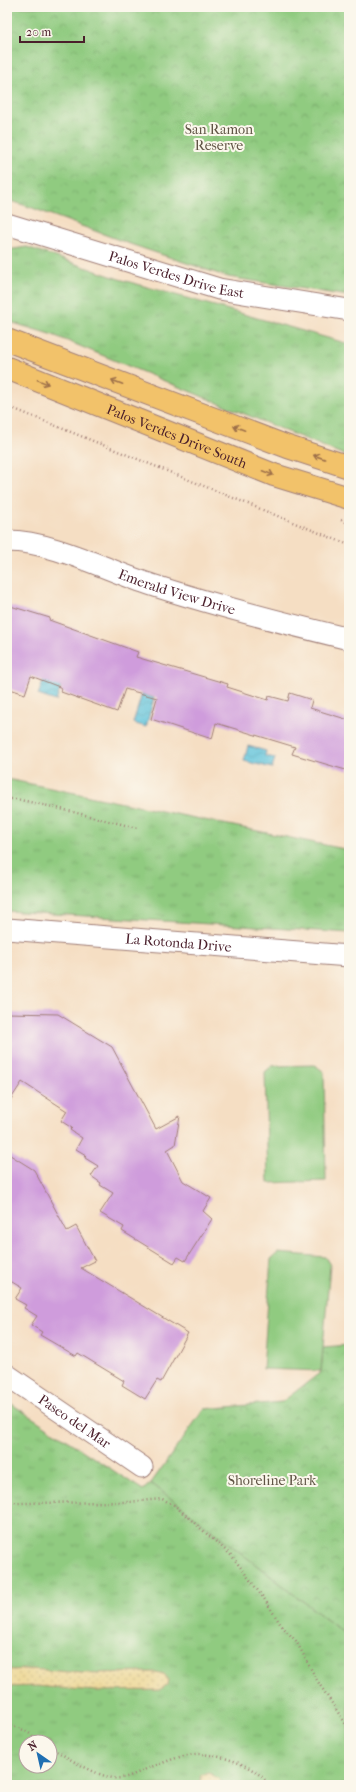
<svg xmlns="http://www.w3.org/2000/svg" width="356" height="1792" font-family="'IM FELL French Canon',serif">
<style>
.grass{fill:url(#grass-tufts);stroke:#6d7556;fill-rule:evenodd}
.sand{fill:url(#sand-dots);stroke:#9c7c64}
.park{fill:url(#park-crowns);stroke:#6d7556}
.pitch{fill:#90cb80;stroke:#6d7556}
.water{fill:url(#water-waves);stroke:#547183}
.building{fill:#cf9cdc}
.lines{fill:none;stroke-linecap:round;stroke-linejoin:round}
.minor-casing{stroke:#a07e77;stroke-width:23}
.major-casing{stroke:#a07e77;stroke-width:24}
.path{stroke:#a07e77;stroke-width:2.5;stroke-dasharray:1 3;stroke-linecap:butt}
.minor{stroke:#fff;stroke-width:21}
.major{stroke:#f2c26a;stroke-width:22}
.oneway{stroke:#9e704a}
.labels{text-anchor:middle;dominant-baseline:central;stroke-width:4;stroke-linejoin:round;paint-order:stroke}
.park-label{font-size:14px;fill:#5f5344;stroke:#fbf7ec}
.street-label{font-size:14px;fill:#4a1f2b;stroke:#fbf7ec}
</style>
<defs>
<pattern id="grass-tufts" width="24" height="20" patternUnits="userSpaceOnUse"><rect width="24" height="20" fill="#90cb80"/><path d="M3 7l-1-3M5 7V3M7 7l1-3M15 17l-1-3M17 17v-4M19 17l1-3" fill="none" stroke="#7eae6f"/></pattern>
<pattern id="sand-dots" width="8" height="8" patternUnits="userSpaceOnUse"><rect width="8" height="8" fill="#eeda9e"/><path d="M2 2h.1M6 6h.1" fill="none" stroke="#cebb88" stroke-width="1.8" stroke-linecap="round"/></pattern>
<pattern id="park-crowns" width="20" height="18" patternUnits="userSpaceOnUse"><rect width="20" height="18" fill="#90cb80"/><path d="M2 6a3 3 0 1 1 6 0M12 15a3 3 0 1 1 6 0" fill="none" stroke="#7eae6f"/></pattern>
<pattern id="water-waves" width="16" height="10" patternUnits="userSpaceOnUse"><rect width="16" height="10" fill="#5ec3db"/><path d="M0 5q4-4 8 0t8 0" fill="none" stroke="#53a7bc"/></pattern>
</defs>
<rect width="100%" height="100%" fill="#fbf7ec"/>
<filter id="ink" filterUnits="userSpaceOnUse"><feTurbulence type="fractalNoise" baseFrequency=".025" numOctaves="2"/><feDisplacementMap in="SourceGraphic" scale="8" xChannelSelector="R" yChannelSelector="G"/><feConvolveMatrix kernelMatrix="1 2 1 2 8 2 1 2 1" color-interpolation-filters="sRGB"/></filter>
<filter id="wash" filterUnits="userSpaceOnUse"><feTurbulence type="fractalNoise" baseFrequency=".012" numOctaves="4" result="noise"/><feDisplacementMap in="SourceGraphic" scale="16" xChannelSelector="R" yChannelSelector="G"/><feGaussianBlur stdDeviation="0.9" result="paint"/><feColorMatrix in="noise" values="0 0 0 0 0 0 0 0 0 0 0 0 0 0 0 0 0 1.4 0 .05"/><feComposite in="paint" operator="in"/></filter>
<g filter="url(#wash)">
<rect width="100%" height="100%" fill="#f5dec3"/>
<path class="grass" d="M 27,247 L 119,279 L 349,344 L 349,457 L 53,335 L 7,321 L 7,250 Z
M 7,779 L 349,850 L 349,933 L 7,911 Z
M 7,1401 L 143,1490 L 151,1483 L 349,1637 L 349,1785 L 7,1785 ZM 26,1742 L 50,1742 L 50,1766 L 26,1766 Z"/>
<path class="sand" d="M 31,1669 L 82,1673 L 156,1672 L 164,1674 L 168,1679 L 167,1685 L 159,1690 L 95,1691 L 36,1686 L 7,1687 L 7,1670 Z
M 208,1772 L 220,1780 L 223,1785 L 201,1785 L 200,1780 L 201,1775 Z"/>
<path class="park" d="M 7,7 L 349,7 L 349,296 L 228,277 L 133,245 L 27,206 L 7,200 Z
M 349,1345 L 349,1637 L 151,1483 L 204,1409 L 282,1402 L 321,1372 L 323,1347 Z"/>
<path class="pitch" d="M 315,1065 L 324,1072 L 326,1181 L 268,1183 L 265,1072 L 272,1066 Z
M 278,1253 L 325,1257 L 330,1265 L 321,1371 L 263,1369 L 271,1259 Z"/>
<path class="water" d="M 50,662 L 61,687 L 56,701 L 38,695 Z
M 142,694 L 154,698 L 146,727 L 133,723 Z
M 248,746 L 266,751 L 265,756 L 275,758 L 272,768 L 244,761 Z"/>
<g id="blocks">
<path class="building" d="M 7,605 L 50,618 L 49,620 L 138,652 L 136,657 L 228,684 L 227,687 L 268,700 L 269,696 L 288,701 L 290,693 L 312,700 L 310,708 L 349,720 L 349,771 L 292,754 L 295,747 L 216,723 L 212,739 L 151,719 L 157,698 L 125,689 L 117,712 L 61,692 L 62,688 L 31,676 L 25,694 L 7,688 Z
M 7,1013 L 58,1014 L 112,1047 L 156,1129 L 180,1116 L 175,1145 L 167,1150 L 183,1181 L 211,1198 L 203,1211 L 212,1219 L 185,1261 L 178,1257 L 174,1263 L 122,1231 L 124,1227 L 100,1213 L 113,1193 L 100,1185 L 101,1183 L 91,1176 L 98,1166 L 85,1158 L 86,1155 L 76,1149 L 82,1138 L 70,1130 L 72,1128 L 61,1121 L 67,1111 L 22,1082 L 7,1105 Z
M 7,1153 L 34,1170 L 67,1231 L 76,1226 L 95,1261 L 81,1268 L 188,1333 L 161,1382 L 157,1380 L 145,1399 L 122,1385 L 124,1381 L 78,1353 L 76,1356 L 40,1335 L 42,1332 L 31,1325 L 37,1316 L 24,1308 L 26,1305 L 15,1299 L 22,1288 L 7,1279 Z"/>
</g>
</g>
<g filter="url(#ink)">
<use href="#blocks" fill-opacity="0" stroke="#a07e77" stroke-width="1"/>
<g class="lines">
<defs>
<g id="minor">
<path id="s1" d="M 7,224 L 219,289 L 349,310"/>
<path id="s2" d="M 7,541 C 53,541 108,571 152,585 C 217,606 283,623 349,639"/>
<path id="s3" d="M 7,929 L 349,956"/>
<path id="s4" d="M 7,1375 L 142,1467"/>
</g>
<g id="major">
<path d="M 7,340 L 288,447 L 349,467"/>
<path id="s5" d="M 7,368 L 274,475 L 349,498"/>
</g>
</defs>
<use href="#minor" class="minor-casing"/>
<use href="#major" class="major-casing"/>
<path class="path" d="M 7,406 L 349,545
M 341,520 L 349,523
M 7,799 L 16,799 L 53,807 L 137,828
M 7,1500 L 18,1503 L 128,1502 L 162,1499 L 174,1505 L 232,1556 L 265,1600 L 281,1625 L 296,1641 L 318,1682 L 349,1729
M 7,1724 L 26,1731 L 41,1742
M 50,1747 C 66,1757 95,1775 113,1778 C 128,1780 141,1770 154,1766 C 168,1761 186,1753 201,1754 C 224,1756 255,1765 269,1785"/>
<use href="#minor" class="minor"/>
<use href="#major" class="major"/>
</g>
<defs><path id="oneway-shaft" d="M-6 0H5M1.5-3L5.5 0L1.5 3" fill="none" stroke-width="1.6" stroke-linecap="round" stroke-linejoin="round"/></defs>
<g class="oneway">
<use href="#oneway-shaft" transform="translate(43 382) rotate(22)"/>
<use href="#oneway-shaft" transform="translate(117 382) rotate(-159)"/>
<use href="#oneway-shaft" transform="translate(239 428) rotate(-159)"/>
<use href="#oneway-shaft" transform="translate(319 457) rotate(-161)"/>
<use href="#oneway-shaft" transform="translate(268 473) rotate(22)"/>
</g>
</g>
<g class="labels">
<g class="park-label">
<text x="219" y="129">San Ramon<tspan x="219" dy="16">Reserve</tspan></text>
<text x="272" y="1480">Shoreline Park</text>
</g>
<g class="street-label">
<text stroke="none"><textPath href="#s1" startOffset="177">Palos Verdes Drive East</textPath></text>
<text stroke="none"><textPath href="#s5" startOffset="183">Palos Verdes Drive South</textPath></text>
<text stroke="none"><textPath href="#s2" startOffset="178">Emerald View Drive</textPath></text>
<text stroke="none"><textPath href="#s3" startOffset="172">La Rotonda Drive</textPath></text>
<text stroke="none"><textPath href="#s4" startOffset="82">Paseo del Mar</textPath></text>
</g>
</g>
<rect width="356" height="1792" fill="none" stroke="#fbf7ec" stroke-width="24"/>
<g transform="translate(38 1754) rotate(326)"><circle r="19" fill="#fbf7ec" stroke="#b4a19f"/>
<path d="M0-3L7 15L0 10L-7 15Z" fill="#1f6fb2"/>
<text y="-6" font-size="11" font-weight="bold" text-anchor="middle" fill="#4a1f2b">N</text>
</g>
<path d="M20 36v6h64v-6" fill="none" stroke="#4a1f2b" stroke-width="2"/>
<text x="26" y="36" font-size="12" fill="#4a1f2b" stroke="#fbf7ec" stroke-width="3" paint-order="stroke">20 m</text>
</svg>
